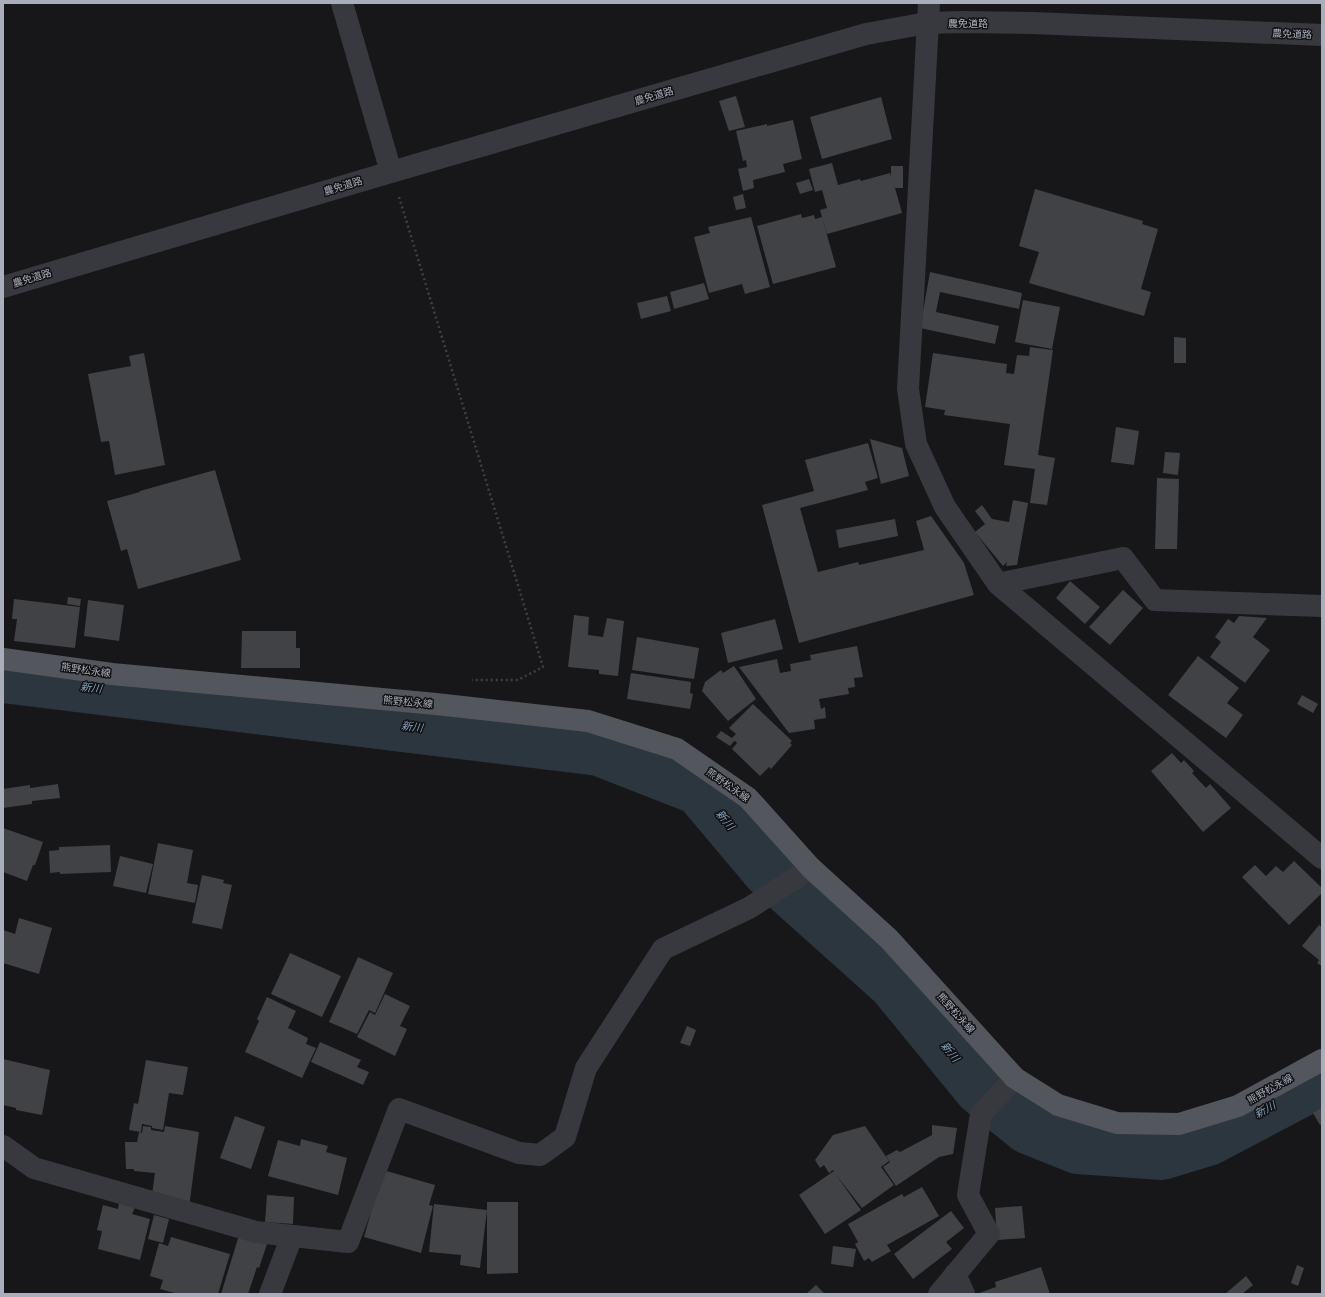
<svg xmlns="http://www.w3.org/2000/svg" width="1325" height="1297" font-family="Roboto,'Noto Sans JP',sans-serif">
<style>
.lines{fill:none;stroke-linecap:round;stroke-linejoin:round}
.river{stroke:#2c363e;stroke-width:52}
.building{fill:#414246}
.path{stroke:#3e4046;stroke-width:2.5;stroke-dasharray:2 3;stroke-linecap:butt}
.minor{stroke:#38393f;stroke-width:22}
.major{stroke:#54565e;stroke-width:22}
.labels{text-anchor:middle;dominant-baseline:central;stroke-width:3;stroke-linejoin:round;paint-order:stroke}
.street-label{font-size:10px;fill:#a9aeba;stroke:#121214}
.water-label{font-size:11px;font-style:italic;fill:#7f9db6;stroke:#121214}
</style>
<rect width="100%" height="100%" fill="#171719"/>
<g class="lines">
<path class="river" d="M 3,677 L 599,750 L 699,789 L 768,871 L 894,984 L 980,1089 L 1028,1128 L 1078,1148 L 1162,1154 L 1208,1140 L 1322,1080"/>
</g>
<path class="building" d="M 736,96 L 745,127 L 729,131 L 719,101 Z
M 881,97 L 892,139 L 822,159 L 810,117 Z
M 793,120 L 802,159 L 783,164 L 785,172 L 753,180 L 754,188 L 743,191 L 738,169 L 747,167 L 746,160 L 743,161 L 736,131 L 767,124 L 767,126 Z
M 832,163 L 838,185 L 860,179 L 861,181 L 890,173 L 891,176 L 891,166 L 903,166 L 903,188 L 895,188 L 902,213 L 827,234 L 820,210 L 827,208 L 822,190 L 815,192 L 809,169 Z
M 809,179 L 813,190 L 800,194 L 796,183 Z
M 1035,189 L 1143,221 L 1142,224 L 1158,229 L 1141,289 L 1151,292 L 1144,316 L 1029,283 L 1039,252 L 1019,246 Z
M 743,194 L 746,208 L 736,210 L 733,197 Z
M 801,214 L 802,218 L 814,215 L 815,219 L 822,217 L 836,267 L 773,284 L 757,226 Z
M 751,217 L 770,287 L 745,294 L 742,284 L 709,293 L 694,237 L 710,233 L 708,227 Z
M 930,272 L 1022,293 L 1019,309 L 940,292 L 936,312 L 999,326 L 995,344 L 920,328 Z
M 704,283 L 709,299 L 674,309 L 670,292 Z
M 667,296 L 671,311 L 641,319 L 637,303 Z
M 1023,300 L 1060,307 L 1052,349 L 1015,342 Z
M 1174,337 L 1186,338 L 1186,363 L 1174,363 Z
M 1030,347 L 1053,350 L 1038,455 L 1055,458 L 1047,505 L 1030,503 L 1035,469 L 1004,465 L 1010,424 L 944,415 L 945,410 L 925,407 L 933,353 L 1007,364 L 1006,373 L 1014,374 L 1017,355 L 1029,356 Z
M 144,353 L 165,465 L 115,475 L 109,441 L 101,442 L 88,374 L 131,366 L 129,356 Z
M 1116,427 L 1139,431 L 1134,465 L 1111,462 Z
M 870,439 L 902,448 L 909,476 L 881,484 Z
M 868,443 L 878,478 L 865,482 L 868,490 L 800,508 L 818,572 L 858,562 L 859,565 L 924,550 L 916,521 L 931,516 L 964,563 L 974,595 L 799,643 L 762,505 L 814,491 L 805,460 Z
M 1165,452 L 1180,453 L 1178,475 L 1163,473 Z
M 215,470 L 241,560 L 138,589 L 127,549 L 121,551 L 107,501 L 140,492 L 140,491 Z
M 1157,478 L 1179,479 L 1177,549 L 1155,549 Z
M 1013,500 L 1028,503 L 1017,565 L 1006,566 L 1007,562 L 1003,566 L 975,532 L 985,524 L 975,511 L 982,505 L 992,519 L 1009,522 Z
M 895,519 L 898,536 L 839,548 L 836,530 Z
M 1070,581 L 1100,607 L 1085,624 L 1056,598 Z
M 1123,590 L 1143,608 L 1110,645 L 1089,627 Z
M 68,597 L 81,599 L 80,606 L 67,604 Z
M 14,599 L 80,607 L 75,648 L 14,641 L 17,619 L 12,619 Z
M 88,600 L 124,605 L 119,641 L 84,636 Z
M 574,615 L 589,617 L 588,635 L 603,637 L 607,618 L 624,621 L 618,676 L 599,674 L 599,670 L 568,667 Z
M 1239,616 L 1267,618 L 1253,637 L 1270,650 L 1245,683 L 1210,657 L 1221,642 L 1215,637 L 1228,619 L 1234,623 Z
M 775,619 L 783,649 L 728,663 L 721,633 Z
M 242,631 L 296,631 L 296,648 L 300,648 L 300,668 L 241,668 Z
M 637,637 L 699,648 L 694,679 L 632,670 Z
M 857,646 L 863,677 L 854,678 L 855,687 L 848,688 L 849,694 L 819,699 L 821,709 L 825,707 L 826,718 L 814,720 L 815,729 L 789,733 L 739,667 L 777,659 L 780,673 L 791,671 L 790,664 L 811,660 L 810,655 Z
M 1198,656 L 1239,688 L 1227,703 L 1243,715 L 1226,738 L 1168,695 Z
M 734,666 L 756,699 L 728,721 L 702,691 L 705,682 L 721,670 L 723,673 Z
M 631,673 L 691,682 L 690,693 L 693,694 L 690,709 L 627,699 Z
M 1302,695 L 1318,704 L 1313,713 L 1297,704 Z
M 753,704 L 792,741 L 790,743 L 792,745 L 771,769 L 769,767 L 760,776 L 732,749 L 737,743 L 732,738 L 736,734 L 729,728 Z
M 721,731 L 735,740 L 730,746 L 716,737 Z
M 1172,753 L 1181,763 L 1184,760 L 1194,771 L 1192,773 L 1206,788 L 1210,784 L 1231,808 L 1203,832 L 1151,771 Z
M 58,784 L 60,798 L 32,801 L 32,804 L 3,808 L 3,789 L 30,785 L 30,788 Z
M 3,828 L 43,842 L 35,865 L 33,865 L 27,881 L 3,872 Z
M 158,843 L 193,850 L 187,883 L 198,885 L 195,903 L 148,894 Z
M 110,845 L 111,872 L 60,874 L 60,872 L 50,873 L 49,851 L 59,850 L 59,847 Z
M 120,856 L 153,864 L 146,893 L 113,886 Z
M 1294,861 L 1322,888 L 1322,893 L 1289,925 L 1242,877 L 1255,865 L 1266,876 L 1276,866 L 1283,872 Z
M 202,875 L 224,880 L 223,883 L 232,885 L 222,929 L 192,923 Z
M 19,918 L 52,928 L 39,974 L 3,963 L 3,930 L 15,934 Z
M 1319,925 L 1322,927 L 1322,966 L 1317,963 L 1319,960 L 1302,946 Z
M 290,953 L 341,976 L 322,1017 L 271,994 Z
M 358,957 L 393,973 L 375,1013 L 369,1010 L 357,1034 L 329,1022 Z
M 385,994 L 410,1006 L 400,1026 L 407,1029 L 395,1056 L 357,1037 L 370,1012 L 375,1015 Z
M 267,997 L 296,1011 L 288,1028 L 308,1038 L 306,1044 L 316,1048 L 302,1078 L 245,1052 L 259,1021 L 257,1019 Z
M 687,1026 L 696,1030 L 690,1046 L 680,1043 Z
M 320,1042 L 361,1060 L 357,1067 L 369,1072 L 363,1085 L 311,1062 Z
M 3,1059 L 50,1070 L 42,1115 L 16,1110 L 16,1108 L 3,1105 Z
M 146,1060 L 188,1067 L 183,1095 L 169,1093 L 163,1130 L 152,1128 L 152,1126 L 142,1124 L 141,1132 L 129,1130 L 134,1103 L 138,1104 Z
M 1322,1108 L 1322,1124 L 1320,1125 L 1313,1113 Z
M 235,1116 L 265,1127 L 251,1169 L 220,1158 Z
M 932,1125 L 957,1128 L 953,1154 L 939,1157 L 896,1186 L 883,1167 L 890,1162 L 886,1156 L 897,1150 L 900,1152 L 932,1135 Z
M 143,1126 L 151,1127 L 151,1130 L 164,1132 L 165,1126 L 199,1132 L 189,1207 L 152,1195 L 155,1173 L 134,1171 L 134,1169 L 126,1169 L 125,1142 L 137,1142 L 139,1132 L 142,1133 Z
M 865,1126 L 889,1161 L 881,1167 L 894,1185 L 862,1208 L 836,1175 L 861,1210 L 825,1234 L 799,1195 L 834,1171 L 833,1170 L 829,1173 L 824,1165 L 820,1168 L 815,1160 L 833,1135 Z
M 301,1139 L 328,1146 L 326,1152 L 347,1158 L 338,1195 L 268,1176 L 278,1140 L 300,1146 Z
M 383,1170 L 435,1185 L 429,1205 L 433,1206 L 421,1253 L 364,1237 Z
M 922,1187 L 939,1216 L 887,1245 L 891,1251 L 872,1262 L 869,1258 L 864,1261 L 855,1244 L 858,1242 L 848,1224 L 902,1194 L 904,1197 Z
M 267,1195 L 294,1197 L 293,1224 L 265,1222 Z
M 487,1202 L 518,1202 L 518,1273 L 487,1274 Z
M 119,1203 L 135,1207 L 132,1214 L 150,1219 L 140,1260 L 98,1249 L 102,1231 L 97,1230 L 103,1205 L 118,1209 Z
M 434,1204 L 487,1210 L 480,1268 L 460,1265 L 461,1255 L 429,1252 Z
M 1022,1206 L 1025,1238 L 997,1240 L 995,1208 Z
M 951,1211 L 964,1228 L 946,1242 L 952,1249 L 913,1279 L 894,1254 Z
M 154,1215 L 169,1219 L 163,1243 L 148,1239 Z
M 239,1235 L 267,1244 L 259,1268 L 257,1267 L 248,1294 L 221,1294 Z
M 171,1237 L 230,1254 L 218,1294 L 178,1294 L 160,1289 L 163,1280 L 150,1276 L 159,1243 L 168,1246 Z
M 833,1246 L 856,1249 L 853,1267 L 831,1264 Z
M 1297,1265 L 1304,1268 L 1298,1286 L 1291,1283 Z
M 1041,1267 L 1050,1294 L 980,1294 L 979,1293 L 996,1287 L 995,1282 Z
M 1246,1276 L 1253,1285 L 1242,1294 L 1225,1294 Z
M 816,1285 L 825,1294 L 806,1294 Z"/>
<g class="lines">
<path class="path" d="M 399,197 L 543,667 L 518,680 L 472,680"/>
<path class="minor" d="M 342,3 L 391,172
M 929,3 L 908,389 L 916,444 L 945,507 L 998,584 L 1322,858
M 3,287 L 391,172 L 866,34 L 927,23 L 962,22 L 1033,23 L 1322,35
M 998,584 L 1123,558 L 1155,600 L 1322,606
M 3,1146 L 34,1168 L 256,1232 L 348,1242 L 399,1109 L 519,1153 L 540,1155 L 565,1137 L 586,1068 L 663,949 L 749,908 L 811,868
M 955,1274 L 964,1294
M 270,1294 L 292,1236
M 939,1294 L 989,1234 L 968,1195 L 981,1114 L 1015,1078"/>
<path class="major" d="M 3,659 L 112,674 L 436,704 L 588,721 L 677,749 L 748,798 L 811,868 L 889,939 L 1015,1078 L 1058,1105 L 1117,1123 L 1179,1124 L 1238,1106 L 1322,1060"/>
</g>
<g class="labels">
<g class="street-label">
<text x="968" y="23">農免道路</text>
<text transform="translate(1292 34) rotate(2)">農免道路</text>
<text transform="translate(654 96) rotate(-16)">農免道路</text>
<text transform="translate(343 186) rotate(-17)">農免道路</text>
<text transform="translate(32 278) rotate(-17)">農免道路</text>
<text transform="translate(86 670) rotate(8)">熊野松永線</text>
<text transform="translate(408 702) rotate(5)">熊野松永線</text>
<text transform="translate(728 785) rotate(35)">熊野松永線</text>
<text transform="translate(956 1013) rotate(48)">熊野松永線</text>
<text transform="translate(1270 1089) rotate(-29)">熊野松永線</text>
</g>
<g class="water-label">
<text transform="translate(91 688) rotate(7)">新川</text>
<text transform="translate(412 727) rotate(7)">新川</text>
<text transform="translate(725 820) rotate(50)">新川</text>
<text transform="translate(950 1052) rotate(50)">新川</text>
<text transform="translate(1265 1110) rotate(-28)">新川</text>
</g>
</g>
<rect width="1325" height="1297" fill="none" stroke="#a9aeba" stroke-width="8"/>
</svg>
